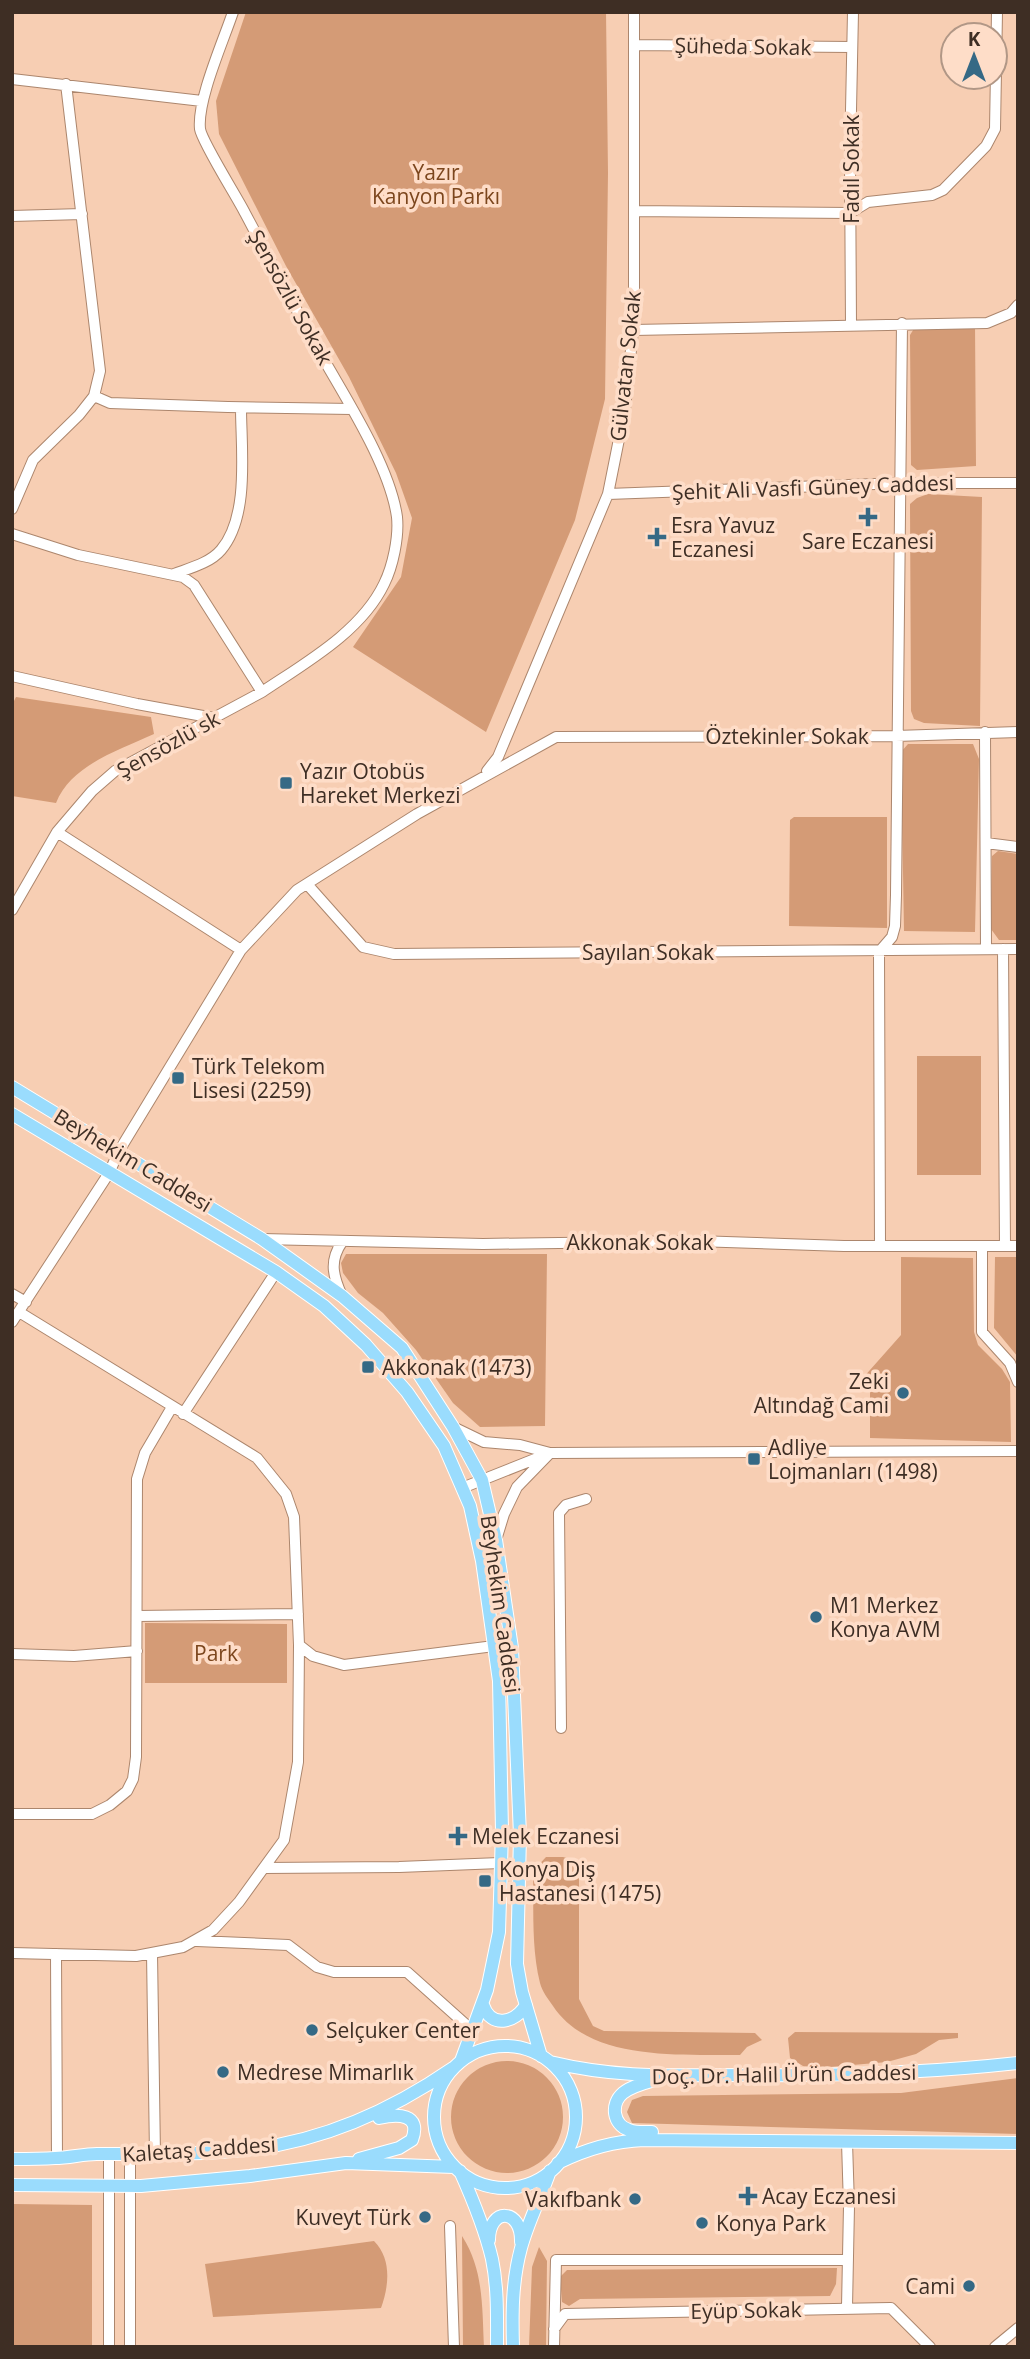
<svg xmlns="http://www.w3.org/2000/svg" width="1030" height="2359" font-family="'Open Sans',sans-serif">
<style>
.green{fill:#d49b76}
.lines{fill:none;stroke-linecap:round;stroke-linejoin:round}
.minor-casing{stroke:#ac866d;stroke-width:12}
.major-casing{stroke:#fff;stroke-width:14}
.minor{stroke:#fff;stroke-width:10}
.major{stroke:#9adcfd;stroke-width:12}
.poi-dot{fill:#356985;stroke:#feddc8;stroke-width:2.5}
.labels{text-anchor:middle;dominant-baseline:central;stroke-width:7;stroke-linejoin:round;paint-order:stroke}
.street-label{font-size:21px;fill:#3e2e24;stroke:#feddc8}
.park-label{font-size:21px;fill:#7c461d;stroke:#feddc8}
.poi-label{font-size:21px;fill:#3e2e24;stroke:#feddc8;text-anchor:start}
</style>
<rect width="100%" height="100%" fill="#f7ceb3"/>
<path class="green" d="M 246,12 L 606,12 L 608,173 L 605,399 L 575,520 L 486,732 L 353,647 L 401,577 L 412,518 L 396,473 L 349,377 L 286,266 L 219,134 L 216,101 Z
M 975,324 L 976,466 L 917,470 L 911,465 L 910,335 L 915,327 Z
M 928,494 L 982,497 L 980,726 L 924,723 L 914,719 L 911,711 L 910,504 L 917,498 Z
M 16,697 L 151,717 L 154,734 C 119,750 71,765 56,803 L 12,796 L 12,705 Z
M 908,744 L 973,744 L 979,759 L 975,932 L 904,931 L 901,752 Z
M 794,817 L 887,817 L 887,928 L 789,926 L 790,820 Z
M 998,851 L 1018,854 L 1018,940 L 999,940 L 991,929 L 992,856 Z
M 917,1056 L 981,1056 L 981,1175 L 917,1175 Z
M 346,1254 L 547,1254 L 545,1426 L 480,1427 L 453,1403 L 416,1350 L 383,1313 L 358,1293 L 343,1273 L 341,1263 Z
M 901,1257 L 973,1258 L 974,1332 L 978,1345 L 1002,1369 L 1010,1382 L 1011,1442 L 870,1438 L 870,1385 L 861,1388 L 862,1379 L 901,1335 Z
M 995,1257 L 1018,1257 L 1018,1357 L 994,1328 Z
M 145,1623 L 287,1624 L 287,1683 L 145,1683 Z
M 546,1857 L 563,1857 L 574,1860 L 579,1868 L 579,1999 L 593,2026 L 604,2031 L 755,2033 L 762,2040 L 747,2047 L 740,2055 C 680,2054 590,2062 553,2006 C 548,1999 542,1991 540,1983 C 531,1946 534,1908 533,1871 Z
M 795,2032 L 958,2033 L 958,2038 L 939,2040 L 916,2054 L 887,2062 L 818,2068 L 803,2066 L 790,2058 L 788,2038 Z
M451 2117a56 56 0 1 1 112 0a56 56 0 1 1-112 0Z
M 1018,2078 L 1018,2134 L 632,2123 L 627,2112 L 632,2100 L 643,2096 L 901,2093 Z
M 12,2204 L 92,2205 L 92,2347 L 12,2347 Z
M 462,2236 C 484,2270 482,2308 484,2347 L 463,2347 Z
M 374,2241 C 392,2259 389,2286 381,2308 L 213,2317 L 205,2264 Z
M 539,2247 L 547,2261 L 546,2347 L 529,2347 L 532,2267 Z
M 837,2268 L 836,2284 L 830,2296 L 580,2299 L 569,2306 L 562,2302 L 560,2277 L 567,2270 Z"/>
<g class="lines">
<defs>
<path id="minor" d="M 634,45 L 852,47
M 12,79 L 202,101
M 634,211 L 850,213 L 868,202 L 932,195 L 943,190 L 986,146 L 995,129 L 997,12
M 12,216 L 82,214
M 851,325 L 850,159 L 853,12
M 633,330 L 987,323 L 1011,313 L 1018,305
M 94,396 L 110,403 L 228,407 L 352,409
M 608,494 L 902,483 L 1018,483
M 12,509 L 33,460 L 79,415 L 94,396 L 100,371 L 66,84
M 12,534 L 78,555 L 183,577 L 194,585 L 262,692 C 305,663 361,632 384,584 C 393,566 399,537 397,517 C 390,467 348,402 323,358 C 296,310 271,262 245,213 C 237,197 202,142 200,129 C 197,100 223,42 233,12
M 174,574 C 190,568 210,563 221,550 C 250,516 241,448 241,408
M 12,676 L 137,704 L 214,718
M 985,732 L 986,949
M 487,771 L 498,757 L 608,494 L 625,409 L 634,320 L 634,12
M 57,832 L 241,950
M 986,843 L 1018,847
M 307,884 L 363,947 L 394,954 L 1018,949
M 12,910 L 57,832 L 92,791 L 115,771 L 262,692
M 1003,949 L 1005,1246
M 262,1239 L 483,1244 L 696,1241 L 844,1246 L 1018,1246
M 342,1242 C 329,1261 333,1276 342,1296
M 880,1246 L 879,952 L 892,937 L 895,926 L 896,895 L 902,323
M 982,1246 L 982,1332 L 1010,1363 L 1018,1382
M 12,1294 L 26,1302
M 12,1322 L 109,1173 L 119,1151 L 241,950 L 297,890 L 417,814 L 556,737 L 896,736 L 1018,732
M 183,1414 L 276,1272
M 453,1427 L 484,1442 L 520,1445 L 550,1453 L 517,1487 L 504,1514 L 496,1540
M 462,1488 L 550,1453 L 1018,1451
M 137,1616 L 298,1614
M 299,1645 L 313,1656 L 344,1665 L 494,1646
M 12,1654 L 74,1656 L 137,1651
M 561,1728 L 559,1513 L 566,1505 L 586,1499
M 12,1814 L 92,1814 L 110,1805 L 127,1791 L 133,1779 L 136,1757 L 137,1479 L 145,1453 L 172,1407
M 264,1868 L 399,1867 L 500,1863
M 197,1941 L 288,1945 L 317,1967 L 334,1972 L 407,1972 L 473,2031
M 12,1953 L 136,1956 L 183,1947 L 213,1930 L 239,1902 L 284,1840 L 298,1762 L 299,1645 L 294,1517 L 286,1494 L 257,1458 L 19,1312
M 152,1953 L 155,2155
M 56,1954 L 57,2158
M 847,2142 L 849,2206 L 847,2307
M 450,2226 L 454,2347
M 554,2329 L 565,2314 L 891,2308 L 930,2347
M 109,2347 L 109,2154
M 130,2347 L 130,2155
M 554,2347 L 556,2260 L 848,2260
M 995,2347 L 1018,2328"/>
<path id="major" d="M 12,1087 L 262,1239 L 342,1296 L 402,1348 L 453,1427 L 482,1480 L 496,1540 L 512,1648 L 520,1835 L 517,1964 L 522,1992 L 541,2056
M 12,1114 L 276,1272 L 324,1306 L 366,1345 L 407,1392 L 444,1446 L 470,1506 L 482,1561 L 499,1681 L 502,1831 L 499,1932 L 487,1990 L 461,2061
M 483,2005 C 491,2029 515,2023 526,2005
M434 2117a71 71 0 1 1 142 0a71 71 0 1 1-142 0Z
M 550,2062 C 621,2079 675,2075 746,2075 C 837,2076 927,2073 1018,2063
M 652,2132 C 645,2132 636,2133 629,2130 C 613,2125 610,2104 623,2093 C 632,2086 644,2083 655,2080
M 12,2159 C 26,2159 41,2159 55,2158 C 69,2158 83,2154 97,2154 C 149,2154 201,2155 252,2149 C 326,2140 392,2110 453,2068
M 359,2159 L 399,2148 L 412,2140 C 422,2113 397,2114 379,2118
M 558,2163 C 586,2149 613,2141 644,2140 L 1018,2143
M 460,2171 C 473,2200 485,2229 492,2259 C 498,2288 497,2318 497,2347
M 12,2185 L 141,2186 L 250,2176 L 346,2163 L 454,2167
M 489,2240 C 489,2207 522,2208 521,2242
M 513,2347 C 512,2314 512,2281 521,2248 C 528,2222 541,2197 550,2171"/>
</defs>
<use href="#minor" class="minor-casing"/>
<use href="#major" class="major-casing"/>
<use href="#minor" class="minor"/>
<use href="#major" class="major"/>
</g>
<g class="poi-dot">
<path d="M864.5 506.5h7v7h7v7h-7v7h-7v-7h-7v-7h7z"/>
<path d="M653.5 526.5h7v7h7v7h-7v7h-7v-7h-7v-7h7z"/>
<rect x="279" y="776" width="14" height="14" rx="3.5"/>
<rect x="171" y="1071" width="14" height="14" rx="3.5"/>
<rect x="361" y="1360" width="14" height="14" rx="3.5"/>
<circle cx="903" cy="1393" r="7"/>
<rect x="747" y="1452" width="14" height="14" rx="3.5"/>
<circle cx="816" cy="1617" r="7"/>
<path d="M454.5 1825.5h7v7h7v7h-7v7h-7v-7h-7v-7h7z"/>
<rect x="478" y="1874" width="14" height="14" rx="3.5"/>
<circle cx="312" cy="2030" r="7"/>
<circle cx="223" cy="2072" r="7"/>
<path d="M744.5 2185.5h7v7h7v7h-7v7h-7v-7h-7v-7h7z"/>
<circle cx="635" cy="2199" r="7"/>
<circle cx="425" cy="2217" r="7"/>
<circle cx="702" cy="2223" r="7"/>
<circle cx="969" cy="2286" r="7"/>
</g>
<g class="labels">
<g class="street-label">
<text transform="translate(743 46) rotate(1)">Şüheda Sokak</text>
<text transform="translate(851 169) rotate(-90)">Fadıl Sokak</text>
<text transform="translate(291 297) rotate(61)">Şensözlü Sokak</text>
<text transform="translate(625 366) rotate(-84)">Gülvatan Sokak</text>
<text transform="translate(813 487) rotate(-2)">Şehit Ali Vasfi Güney Caddesi</text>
<text x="787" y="736">Öztekinler Sokak</text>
<text transform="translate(168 744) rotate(-29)">Şensözlü sk</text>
<text x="648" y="952">Sayılan Sokak</text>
<text transform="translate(133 1160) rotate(31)">Beyhekim Caddesi</text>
<text x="640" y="1242">Akkonak Sokak</text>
<text transform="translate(501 1604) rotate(82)">Beyhekim Caddesi</text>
<text transform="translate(784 2074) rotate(-1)">Doç. Dr. Halil Ürün Caddesi</text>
<text transform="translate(199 2149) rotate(-4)">Kaletaş Caddesi</text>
<text transform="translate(746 2310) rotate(-1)">Eyüp Sokak</text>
</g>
<g class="park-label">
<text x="436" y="172">Yazır<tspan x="436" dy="24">Kanyon Parkı</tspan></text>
<text x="216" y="1653">Park</text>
</g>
<g class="poi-label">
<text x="671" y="525">Esra Yavuz<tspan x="671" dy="24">Eczanesi</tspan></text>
<text x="868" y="541" text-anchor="middle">Sare Eczanesi</text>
<text x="300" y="771">Yazır Otobüs<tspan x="300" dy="24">Hareket Merkezi</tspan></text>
<text x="192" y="1066">Türk Telekom<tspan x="192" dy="24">Lisesi (2259)</tspan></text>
<text x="382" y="1367">Akkonak (1473)</text>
<text x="889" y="1381" text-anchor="end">Zeki<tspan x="889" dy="24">Altındağ Cami</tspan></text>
<text x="768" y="1447">Adliye<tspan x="768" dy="24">Lojmanları (1498)</tspan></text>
<text x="830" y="1605">M1 Merkez<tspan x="830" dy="24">Konya AVM</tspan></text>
<text x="472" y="1836">Melek Eczanesi</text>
<text x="499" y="1869">Konya Diş<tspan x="499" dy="24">Hastanesi (1475)</tspan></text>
<text x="326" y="2030">Selçuker Center</text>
<text x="237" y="2072">Medrese Mimarlık</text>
<text x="762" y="2196">Acay Eczanesi</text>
<text x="621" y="2199" text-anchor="end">Vakıfbank</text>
<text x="411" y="2217" text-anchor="end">Kuveyt Türk</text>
<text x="716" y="2223">Konya Park</text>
<text x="955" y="2286" text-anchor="end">Cami</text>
</g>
</g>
<rect width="1030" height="2359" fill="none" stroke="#3e2e24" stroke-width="28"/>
<g transform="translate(974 56)"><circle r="33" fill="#feddc8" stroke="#b19786" stroke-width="2"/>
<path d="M0-5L12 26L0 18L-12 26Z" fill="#356985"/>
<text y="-10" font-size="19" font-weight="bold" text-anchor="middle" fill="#3e2e24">K</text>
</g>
</svg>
